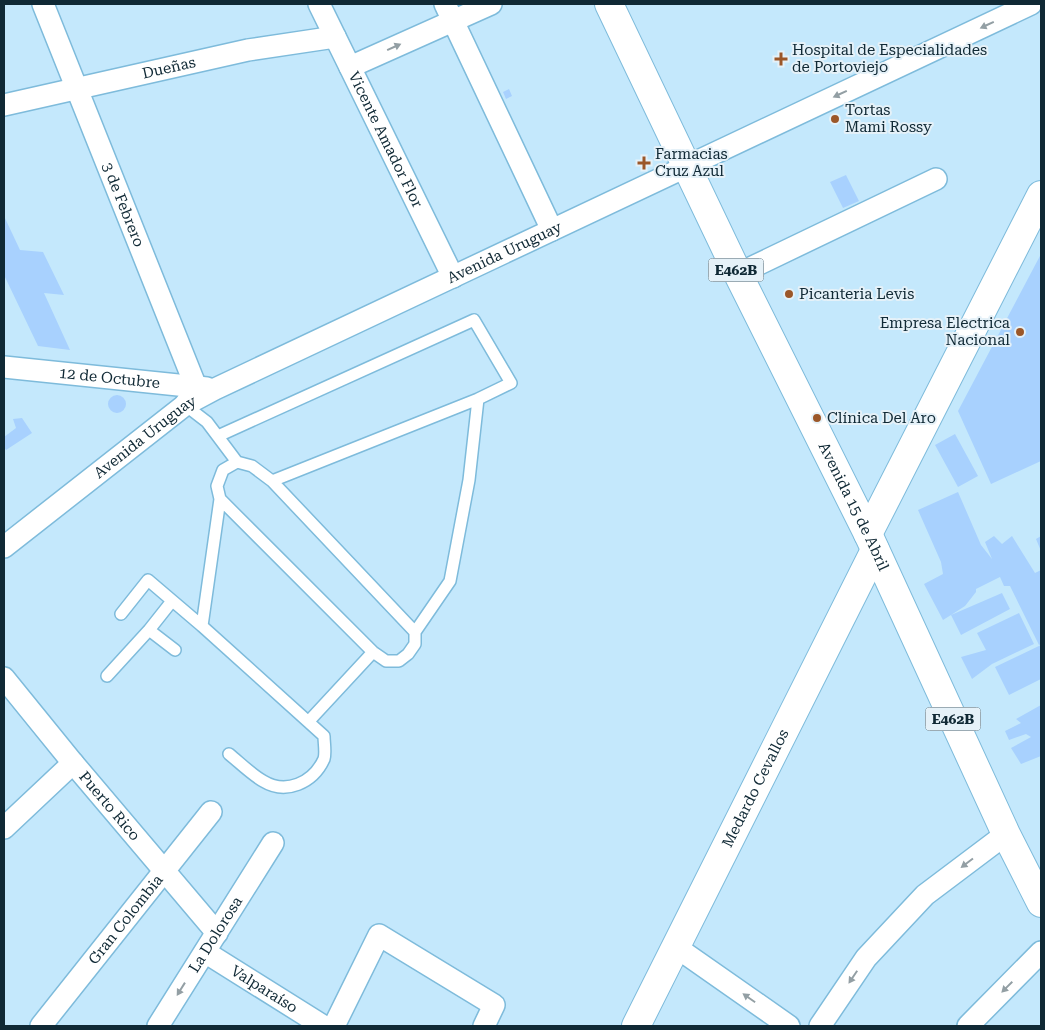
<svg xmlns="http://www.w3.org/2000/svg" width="1045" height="1030" font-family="'Roboto Serif',serif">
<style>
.building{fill:#a8d1fe}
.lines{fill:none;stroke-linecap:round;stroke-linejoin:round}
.lane-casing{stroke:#7ebbdb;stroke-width:14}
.street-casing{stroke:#7ebbdb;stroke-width:24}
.secondary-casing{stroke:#7ebbdb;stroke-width:30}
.primary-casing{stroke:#7ebbdb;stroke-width:30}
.lane{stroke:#fff;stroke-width:11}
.street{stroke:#fff;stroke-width:21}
.secondary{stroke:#fff;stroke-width:28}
.primary{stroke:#fff;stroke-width:28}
.oneway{fill:#939fa4}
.poi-dot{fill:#9b5729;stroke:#e5f1f8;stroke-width:2}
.labels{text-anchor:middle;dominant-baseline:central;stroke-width:4;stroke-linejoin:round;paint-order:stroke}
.shield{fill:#e5f1f8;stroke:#506570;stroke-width:1}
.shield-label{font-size:14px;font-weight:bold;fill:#102935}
.poi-label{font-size:15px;fill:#102935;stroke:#e5f1f8;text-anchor:start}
.street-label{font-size:15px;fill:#102935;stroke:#e5f1f8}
</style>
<rect width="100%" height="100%" fill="#c4e8fc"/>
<path class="building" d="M 509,89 L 512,96 L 506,99 L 503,92 Z
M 846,175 L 859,201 L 843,208 L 830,182 Z
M 4,216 L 20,250 L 43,252 L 64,295 L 44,293 L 70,350 L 38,346 L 4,275 Z
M 1041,254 L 1041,461 L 991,484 L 958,411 Z
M108 404a9 9 0 1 1 18 0a9 9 0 1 1-18 0Z
M 22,418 L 32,433 L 6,450 L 4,447 L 4,437 L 16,428 L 13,419 Z
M 955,434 L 978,476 L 958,487 L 935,445 Z
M 958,492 L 981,545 L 992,559 L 985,542 L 994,536 L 1002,544 L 1012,536 L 1035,573 L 1041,570 L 1041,644 L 1039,645 L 1010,586 L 1004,586 L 1000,577 L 976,589 L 976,592 L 965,606 L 951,615 L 1002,593 L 1010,609 L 961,635 L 951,615 L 943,620 L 924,584 L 943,574 L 941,562 L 918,510 Z
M 1041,536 L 1041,551 L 1036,539 Z
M 1019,613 L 1034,644 L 992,664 L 972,679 L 961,657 L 986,650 L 977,633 Z
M 1041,645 L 1041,679 L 1009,695 L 995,667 Z
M 1041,705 L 1041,756 L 1021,764 L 1011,748 L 1031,737 L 1026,734 L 1009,740 L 1005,731 L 1021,723 L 1016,719 Z"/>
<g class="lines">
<defs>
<path id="lane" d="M 185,405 L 207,422 L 237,462 L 252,466 L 272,481 L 478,399
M 218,436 L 474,320 L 511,383 L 478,399 L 469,480 L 450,581 L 415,632 L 415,644 L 408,654 L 399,661 L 386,661 L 373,652 L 220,499 L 217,486 L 223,470 L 237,462
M 272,481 L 415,632
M 220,499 L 202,626 L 324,736 C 324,743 326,753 324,759 C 313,783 286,795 263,781 C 251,774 240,763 229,754
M 121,614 L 148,580 L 202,626
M 149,630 L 175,650
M 107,676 L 149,630 L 172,601
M 309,721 L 373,652"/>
<g id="street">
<path id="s1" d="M 43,4 L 196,387 L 185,405"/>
<path id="s2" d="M 319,4 L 453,277"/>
<path d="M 445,4 L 552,230"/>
<path d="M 350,67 L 491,4"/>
<path id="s3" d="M 4,105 L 248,50 L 335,37"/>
<path d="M 738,274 L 936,179"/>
<path id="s4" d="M 4,367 L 207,388"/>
<path id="s5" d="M 4,547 L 185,405 L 215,389 L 1031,4"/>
<path id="s6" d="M 4,678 L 73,763 L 217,933"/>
<path d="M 4,828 L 73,763"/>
<path d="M 676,947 L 789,1026"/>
<path id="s7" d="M 205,952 L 323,1026"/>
<path id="s8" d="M 41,1026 L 211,812"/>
<path id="s9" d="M 158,1026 L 273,843"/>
<path d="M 334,1026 L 379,935 L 494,1005 L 484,1026"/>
<path d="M 820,1026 L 866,958 L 925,895 L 1006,834"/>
<path d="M 968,1026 L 1041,952"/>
</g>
<g id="secondary">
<path d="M 868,534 L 1041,195"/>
<path id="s10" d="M 636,1026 L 875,550"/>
</g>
<g id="primary">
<path id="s11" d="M 609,4 L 738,274 L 868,534 L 1006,834 L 1041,903"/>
</g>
</defs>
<use href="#lane" class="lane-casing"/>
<use href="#street" class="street-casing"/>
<use href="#secondary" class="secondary-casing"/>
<use href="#primary" class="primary-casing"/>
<use href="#lane" class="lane"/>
<use href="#street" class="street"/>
<use href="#secondary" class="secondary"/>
<use href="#primary" class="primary"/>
</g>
<defs><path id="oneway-solid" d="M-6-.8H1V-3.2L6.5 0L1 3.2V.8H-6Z" transform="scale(1.25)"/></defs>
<g class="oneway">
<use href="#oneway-solid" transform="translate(987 25) rotate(155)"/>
<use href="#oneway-solid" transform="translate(394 47) rotate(-24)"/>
<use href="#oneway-solid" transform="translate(840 94) rotate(155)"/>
<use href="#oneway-solid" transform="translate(967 863) rotate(143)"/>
<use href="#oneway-solid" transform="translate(853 977) rotate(124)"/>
<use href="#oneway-solid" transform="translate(1007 987) rotate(135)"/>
<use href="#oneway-solid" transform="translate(181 989) rotate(122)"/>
<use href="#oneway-solid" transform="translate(749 998) rotate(-145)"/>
</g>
<g class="poi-dot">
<path d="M778.5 51.5h5v5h5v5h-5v5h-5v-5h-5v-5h5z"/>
<circle cx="835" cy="119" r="5"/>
<path d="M641.5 155.5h5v5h5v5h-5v5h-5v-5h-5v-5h5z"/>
<circle cx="789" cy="294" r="5"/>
<circle cx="1020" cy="332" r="5"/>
<circle cx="817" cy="418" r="5"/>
</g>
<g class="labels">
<g class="shield">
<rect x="708.5" y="258.5" width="55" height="23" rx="4"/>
<rect x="925.5" y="707.5" width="55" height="23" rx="4"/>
</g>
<g class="shield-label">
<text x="736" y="270">E462B</text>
<text x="953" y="719">E462B</text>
</g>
<g class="poi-label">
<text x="792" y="50">Hospital de Especialidades<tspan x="792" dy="17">de Portoviejo</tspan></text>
<text x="845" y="110">Tortas<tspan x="845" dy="17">Mami Rossy</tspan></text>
<text x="655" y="154">Farmacias<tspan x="655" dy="17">Cruz Azul</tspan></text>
<text x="799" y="294">Picanteria Levis</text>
<text x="1010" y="323" text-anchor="end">Empresa Electrica<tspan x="1010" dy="17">Nacional</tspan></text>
<text x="827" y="418">Clínica Del Aro</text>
</g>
<g class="street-label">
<text stroke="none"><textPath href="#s3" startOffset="169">Dueñas</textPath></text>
<text stroke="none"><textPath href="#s2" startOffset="151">Vicente Amador Flor</textPath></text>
<text stroke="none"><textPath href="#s1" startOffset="216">3 de Febrero</textPath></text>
<text stroke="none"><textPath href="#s5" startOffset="584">Avenida Uruguay</textPath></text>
<text stroke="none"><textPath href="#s4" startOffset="106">12 de Octubre</textPath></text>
<text stroke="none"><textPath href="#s5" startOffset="179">Avenida Uruguay</textPath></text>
<text stroke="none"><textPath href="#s11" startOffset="559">Avenida 15 de Abril</textPath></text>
<text stroke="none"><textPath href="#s10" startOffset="266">Medardo Cevallos</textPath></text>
<text stroke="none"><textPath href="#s6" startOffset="166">Puerto Rico</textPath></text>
<text stroke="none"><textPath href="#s8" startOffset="136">Gran Colombia</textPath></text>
<text stroke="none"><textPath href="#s9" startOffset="108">La Dolorosa</textPath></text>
<text stroke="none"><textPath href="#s7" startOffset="70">Valparaíso</textPath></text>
</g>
</g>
<rect width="1045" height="1030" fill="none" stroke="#102935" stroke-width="10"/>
</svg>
